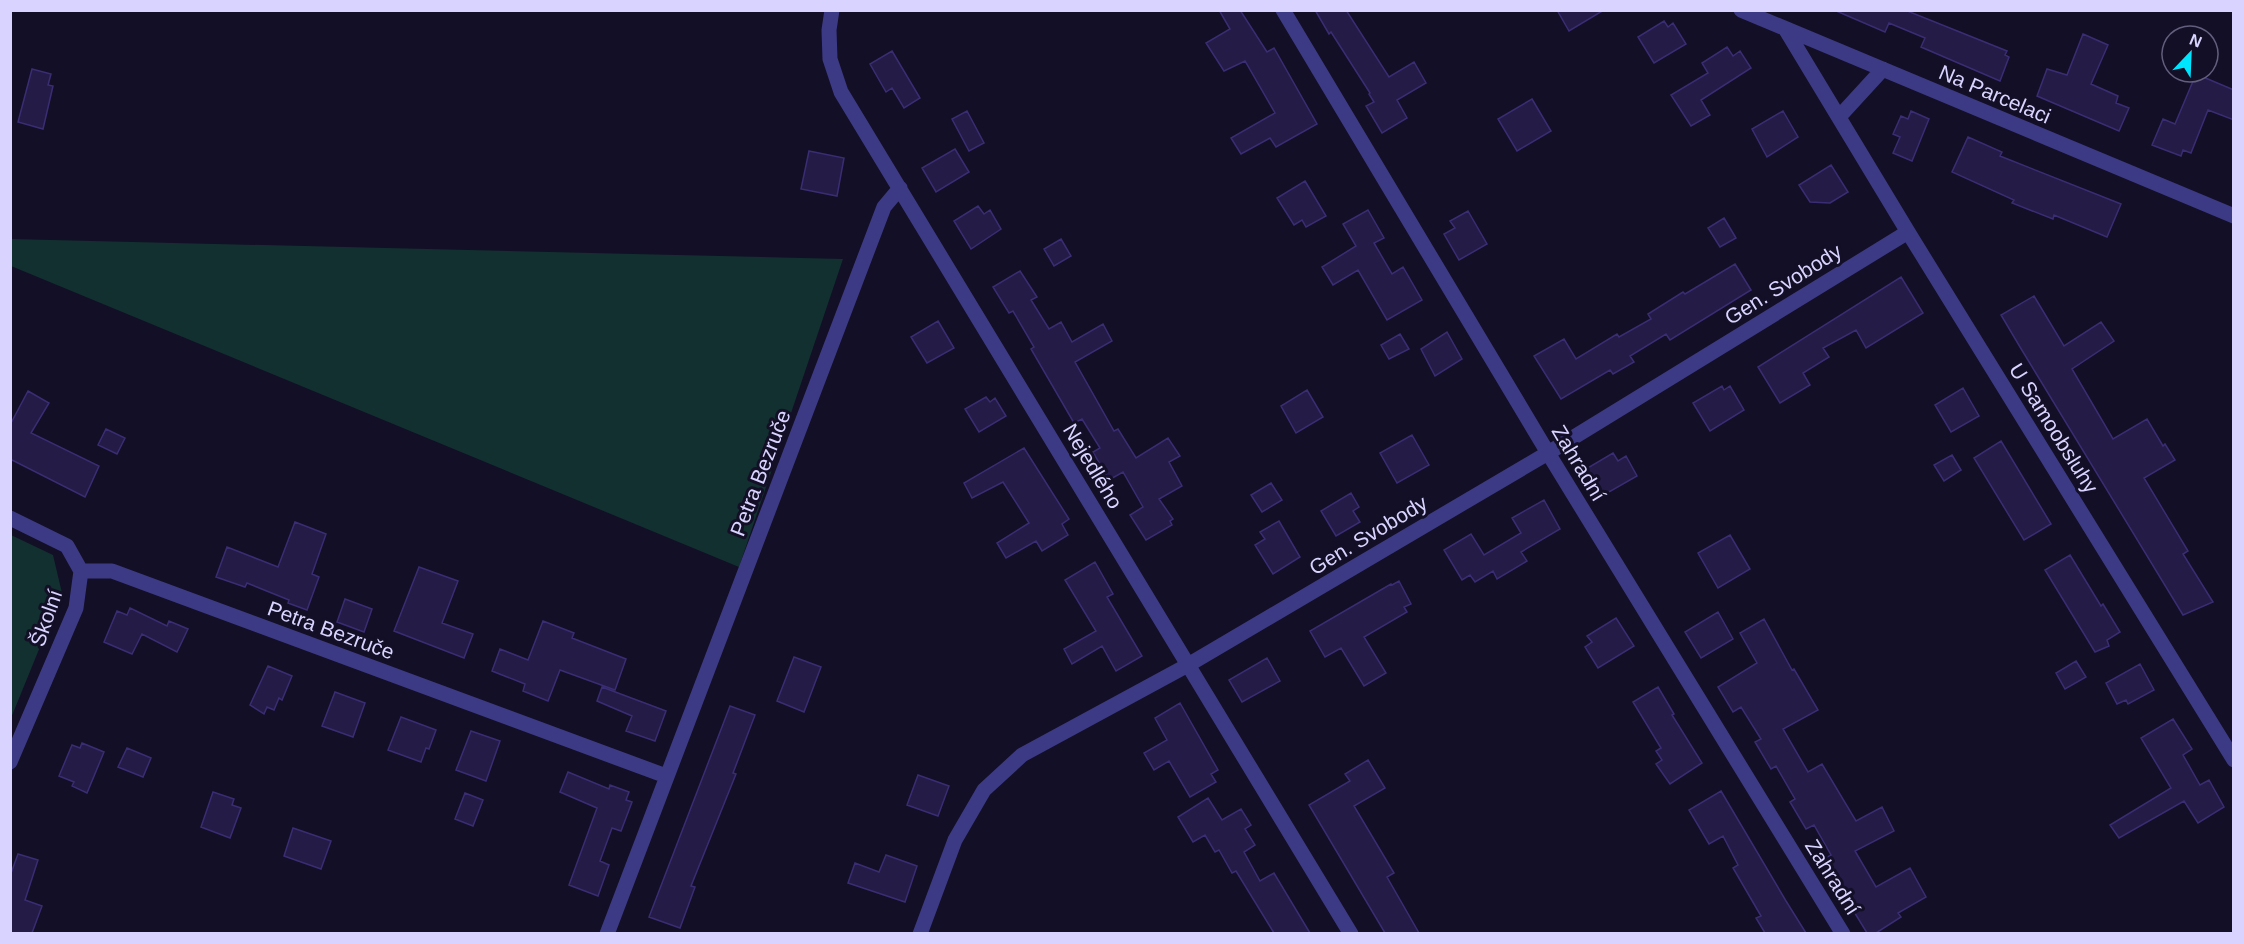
<svg xmlns="http://www.w3.org/2000/svg" width="2244" height="944" font-family="Arial,sans-serif">
<style>
.green{fill:#12302f}
.building{fill:#241b47;stroke:#3b2d73;stroke-width:1.5}
.lines{fill:none;stroke-linecap:round;stroke-linejoin:round}
.street{stroke:#3d3a85;stroke-width:15}
.labels{text-anchor:middle;dominant-baseline:central;stroke-width:6;stroke-linejoin:round;paint-order:stroke}
.street-label{font-size:21px;fill:#d9d4ff;stroke:#130f26}
</style>
<rect width="100%" height="100%" fill="#130f26"/>
<path class="green" d="M 11,239 L 843,259 L 739,567 L 11,266 Z
M 11,535 L 53,555 L 62,593 L 11,718 Z"/>
<path class="building" d="M 1219,10 L 1240,10 L 1267,52 L 1274,48 L 1317,124 L 1276,147 L 1270,138 L 1241,154 L 1231,138 L 1275,113 L 1245,61 L 1224,71 L 1206,43 L 1230,29 Z
M 1315,10 L 1346,10 L 1389,77 L 1414,62 L 1426,83 L 1397,100 L 1407,118 L 1382,133 L 1366,106 L 1374,102 L 1369,94 L 1370,93 L 1331,32 L 1329,34 Z
M 1557,10 L 1604,10 L 1569,31 Z
M 1834,10 L 1905,10 L 2007,51 L 2005,55 L 2009,57 L 2000,81 L 1921,47 L 1925,38 L 1889,23 L 1885,32 Z
M 1664,21 L 1668,27 L 1673,23 L 1686,44 L 1654,63 L 1638,37 Z
M 2083,34 L 2108,45 L 2091,84 L 2118,96 L 2116,103 L 2129,108 L 2119,131 L 2037,96 L 2047,69 L 2067,75 Z
M 1727,47 L 1733,56 L 1740,51 L 1751,68 L 1701,100 L 1710,115 L 1691,126 L 1671,95 L 1708,73 L 1702,63 Z
M 892,51 L 920,98 L 904,108 L 892,88 L 886,92 L 870,64 Z
M 32,69 L 51,74 L 48,85 L 53,86 L 43,129 L 18,122 Z
M 2196,74 L 2234,90 L 2234,120 L 2208,110 L 2191,153 L 2183,150 L 2181,156 L 2152,145 L 2163,119 L 2175,124 Z
M 1532,99 L 1551,131 L 1517,151 L 1498,119 Z
M 967,111 L 984,143 L 969,151 L 952,119 Z
M 1783,111 L 1798,137 L 1767,157 L 1752,129 Z
M 1911,111 L 1929,119 L 1912,161 L 1893,153 L 1900,137 L 1893,134 L 1901,116 L 1908,119 Z
M 1968,137 L 2002,152 L 2000,156 L 2121,204 L 2107,237 L 2054,215 L 2053,219 L 2012,203 L 2014,200 L 1952,172 Z
M 955,149 L 969,172 L 936,192 L 922,168 Z
M 809,151 L 844,158 L 837,196 L 801,189 Z
M 1831,165 L 1848,192 L 1830,203 L 1810,202 L 1799,185 Z
M 1305,181 L 1326,216 L 1306,227 L 1302,220 L 1294,225 L 1277,198 Z
M 978,206 L 984,214 L 990,210 L 1001,229 L 971,249 L 954,221 Z
M 1368,210 L 1384,238 L 1374,243 L 1392,274 L 1403,267 L 1422,300 L 1387,320 L 1358,270 L 1333,285 L 1322,267 L 1356,246 L 1343,224 Z
M 1468,211 L 1487,244 L 1459,260 L 1444,234 L 1455,228 L 1450,221 Z
M 1724,218 L 1736,238 L 1720,247 L 1708,228 Z
M 1061,239 L 1071,256 L 1054,266 L 1044,249 Z
M 1735,264 L 1751,290 L 1670,340 L 1666,334 L 1630,356 L 1634,362 L 1613,374 L 1610,370 L 1561,399 L 1534,356 L 1564,339 L 1576,359 L 1617,334 L 1619,337 L 1651,319 L 1648,314 L 1683,292 L 1685,294 Z
M 1020,271 L 1037,297 L 1031,300 L 1049,329 L 1061,322 L 1072,342 L 1103,324 L 1112,341 L 1075,362 L 1114,431 L 1118,429 L 1136,458 L 1168,438 L 1180,456 L 1169,462 L 1182,486 L 1159,499 L 1173,519 L 1170,521 L 1172,525 L 1146,540 L 1130,515 L 1143,507 L 1123,472 L 1109,480 L 1093,452 L 1100,448 L 1082,419 L 1074,423 L 1031,349 L 1034,347 L 1013,311 L 1009,313 L 993,287 Z
M 1901,277 L 1923,313 L 1866,348 L 1856,330 L 1823,348 L 1829,357 L 1803,373 L 1810,385 L 1780,403 L 1758,367 Z
M 2034,296 L 2064,346 L 2101,322 L 2114,341 L 2072,369 L 2113,439 L 2147,419 L 2163,446 L 2165,444 L 2175,460 L 2144,478 L 2188,551 L 2183,554 L 2213,602 L 2183,615 L 2020,347 L 2001,315 Z
M 938,321 L 954,348 L 927,363 L 911,337 Z
M 1447,332 L 1462,359 L 1435,376 L 1421,349 Z
M 1400,334 L 1409,349 L 1389,359 L 1381,345 Z
M 1722,386 L 1724,390 L 1730,386 L 1744,410 L 1710,431 L 1693,403 Z
M 1963,388 L 1979,416 L 1951,432 L 1935,405 Z
M 1307,390 L 1323,417 L 1296,433 L 1281,406 Z
M 28,391 L 49,403 L 31,433 L 99,466 L 85,497 L 10,459 L 10,425 Z
M 986,397 L 990,402 L 995,398 L 1006,416 L 979,432 L 965,409 Z
M 106,429 L 125,438 L 117,454 L 98,445 Z
M 1412,435 L 1429,465 L 1397,483 L 1380,453 Z
M 2001,441 L 2051,524 L 2024,540 L 1974,458 Z
M 1024,448 L 1069,519 L 1062,524 L 1068,535 L 1042,551 L 1036,541 L 1006,558 L 997,543 L 1029,523 L 1003,482 L 972,498 L 964,483 Z
M 1613,453 L 1618,461 L 1626,456 L 1637,476 L 1602,496 L 1586,469 Z
M 1952,455 L 1961,470 L 1944,481 L 1934,465 Z
M 1271,483 L 1282,500 L 1262,512 L 1251,495 Z
M 1351,493 L 1359,507 L 1353,511 L 1360,522 L 1336,536 L 1321,511 Z
M 1544,500 L 1560,529 L 1521,552 L 1527,561 L 1497,579 L 1493,571 L 1475,582 L 1470,575 L 1462,580 L 1444,550 L 1471,534 L 1484,555 L 1521,533 L 1512,518 Z
M 1279,521 L 1300,557 L 1273,574 L 1255,545 L 1265,539 L 1260,532 Z
M 295,522 L 326,534 L 312,574 L 319,577 L 307,610 L 288,603 L 289,600 L 247,583 L 245,587 L 216,577 L 227,547 L 278,567 Z
M 1730,535 L 1750,569 L 1718,588 L 1698,553 Z
M 2070,555 L 2101,606 L 2103,604 L 2120,632 L 2107,640 L 2109,646 L 2095,652 L 2045,570 Z
M 1095,562 L 1113,594 L 1107,597 L 1142,656 L 1116,671 L 1102,646 L 1072,664 L 1064,649 L 1096,631 L 1065,580 Z
M 419,567 L 458,581 L 442,623 L 473,634 L 464,658 L 394,631 Z
M 1399,581 L 1411,604 L 1404,607 L 1407,612 L 1364,637 L 1386,673 L 1364,686 L 1341,648 L 1325,657 L 1310,631 L 1391,584 L 1392,585 Z
M 345,599 L 372,609 L 364,632 L 337,622 Z
M 130,608 L 167,626 L 169,621 L 188,629 L 177,652 L 142,634 L 132,654 L 104,642 L 117,611 L 127,615 Z
M 1718,612 L 1733,639 L 1701,658 L 1685,632 Z
M 1616,618 L 1634,646 L 1598,668 L 1585,647 L 1592,642 L 1587,636 Z
M 1764,619 L 1792,670 L 1794,669 L 1818,710 L 1783,729 L 1808,772 L 1822,764 L 1856,821 L 1882,807 L 1894,831 L 1855,851 L 1876,887 L 1910,868 L 1926,897 L 1898,913 L 1901,917 L 1876,933 L 1867,933 L 1845,897 L 1823,860 L 1831,855 L 1814,825 L 1806,829 L 1790,802 L 1795,799 L 1776,766 L 1771,769 L 1755,742 L 1761,739 L 1741,707 L 1733,712 L 1718,687 L 1757,663 L 1740,633 Z
M 543,621 L 574,633 L 572,638 L 626,659 L 615,690 L 560,670 L 548,701 L 523,691 L 525,684 L 492,671 L 500,649 L 528,660 Z
M 794,657 L 821,667 L 804,712 L 777,701 Z
M 1267,658 L 1280,681 L 1242,702 L 1229,680 Z
M 2076,661 L 2086,677 L 2065,689 L 2056,673 Z
M 2140,664 L 2154,690 L 2128,704 L 2126,700 L 2117,704 L 2106,683 Z
M 268,666 L 292,676 L 282,700 L 279,698 L 274,710 L 267,707 L 264,714 L 250,705 Z
M 602,687 L 666,711 L 655,741 L 626,731 L 632,716 L 597,701 Z
M 1658,687 L 1674,714 L 1672,715 L 1702,763 L 1670,784 L 1656,764 L 1662,760 L 1656,751 L 1661,748 L 1633,702 Z
M 335,692 L 365,703 L 353,737 L 322,726 Z
M 1180,703 L 1218,770 L 1211,774 L 1216,782 L 1190,797 L 1169,761 L 1154,770 L 1144,753 L 1167,740 L 1155,718 Z
M 730,706 L 755,715 L 733,773 L 736,774 L 691,886 L 695,887 L 680,928 L 649,917 Z
M 401,717 L 436,730 L 429,749 L 426,748 L 421,762 L 388,750 Z
M 2173,719 L 2192,749 L 2183,755 L 2200,785 L 2209,780 L 2224,807 L 2198,823 L 2184,801 L 2119,838 L 2110,825 L 2171,788 L 2141,738 Z
M 471,731 L 500,741 L 486,781 L 456,770 Z
M 82,743 L 104,752 L 87,793 L 72,786 L 74,782 L 59,776 L 72,745 L 80,748 Z
M 127,748 L 151,758 L 143,777 L 118,767 Z
M 1368,760 L 1385,788 L 1354,806 L 1394,873 L 1387,877 L 1419,933 L 1385,933 L 1309,805 L 1350,781 L 1345,774 Z
M 568,772 L 609,789 L 610,785 L 629,792 L 626,800 L 632,802 L 621,831 L 612,828 L 600,861 L 609,865 L 598,896 L 569,885 L 597,808 L 560,792 Z
M 918,775 L 949,786 L 938,816 L 907,805 Z
M 1721,791 L 1786,901 L 1806,933 L 1765,933 L 1756,918 L 1761,916 L 1733,868 L 1738,865 L 1723,836 L 1709,844 L 1689,810 Z
M 213,792 L 234,799 L 232,805 L 241,808 L 230,838 L 201,827 Z
M 465,793 L 483,800 L 473,826 L 455,819 Z
M 1208,798 L 1222,820 L 1241,809 L 1251,825 L 1245,829 L 1255,845 L 1244,852 L 1260,881 L 1274,873 L 1310,933 L 1274,933 L 1236,871 L 1232,873 L 1219,850 L 1215,852 L 1205,835 L 1193,842 L 1178,817 Z
M 293,828 L 331,841 L 321,869 L 284,856 Z
M 18,854 L 38,860 L 25,900 L 42,906 L 32,933 L 10,933 L 10,876 Z
M 886,855 L 917,866 L 905,902 L 848,883 L 855,863 L 879,872 Z"/>
<g class="lines">
<path class="street" d="M 832,10 L 829,30 L 830,59 L 841,92 L 1351,934
M 1283,10 L 1548,453 L 1843,934
M 1741,10 L 2234,216
M 1786,30 L 1908,232 L 2234,760
M 1839,117 L 1883,69
M 10,518 L 67,546 L 81,571 L 76,608 L 10,762
M 81,571 L 112,571 L 666,776
M 607,934 L 884,207 L 900,188
M 920,934 L 955,840 L 984,790 L 1022,755 L 1188,665 L 1548,453 L 1908,232"/>
</g>
<g class="labels">
<g class="street-label">
<text transform="translate(1995 94) rotate(23)">Na Parcelaci</text>
<text transform="translate(1783 284) rotate(-32)">Gen. Svobody</text>
<text transform="translate(2054 428) rotate(58)">U Samoobsluhy</text>
<text transform="translate(1579 463) rotate(59)">Zahradní</text>
<text transform="translate(1093 466) rotate(59)">Nejedlého</text>
<text transform="translate(760 473) rotate(-69)">Petra Bezruče</text>
<text transform="translate(1368 535) rotate(-31)">Gen. Svobody</text>
<text transform="translate(46 618) rotate(-71)">Školní</text>
<text transform="translate(331 630) rotate(20)">Petra Bezruče</text>
<text transform="translate(1833 877) rotate(58)">Zahradní</text>
</g>
</g>
<rect width="2244" height="944" fill="none" stroke="#d9d4ff" stroke-width="24"/>
<g transform="translate(2190 54) rotate(23)"><circle r="28" fill="#130f26" stroke="#625e7d" stroke-width="1.5"/>
<path d="M0-4.5L10 22L0 15L-10 22Z" fill="#00e5ff"/>
<text y="-9" font-size="16" font-weight="bold" text-anchor="middle" fill="#d9d4ff">N</text>
</g>
</svg>
